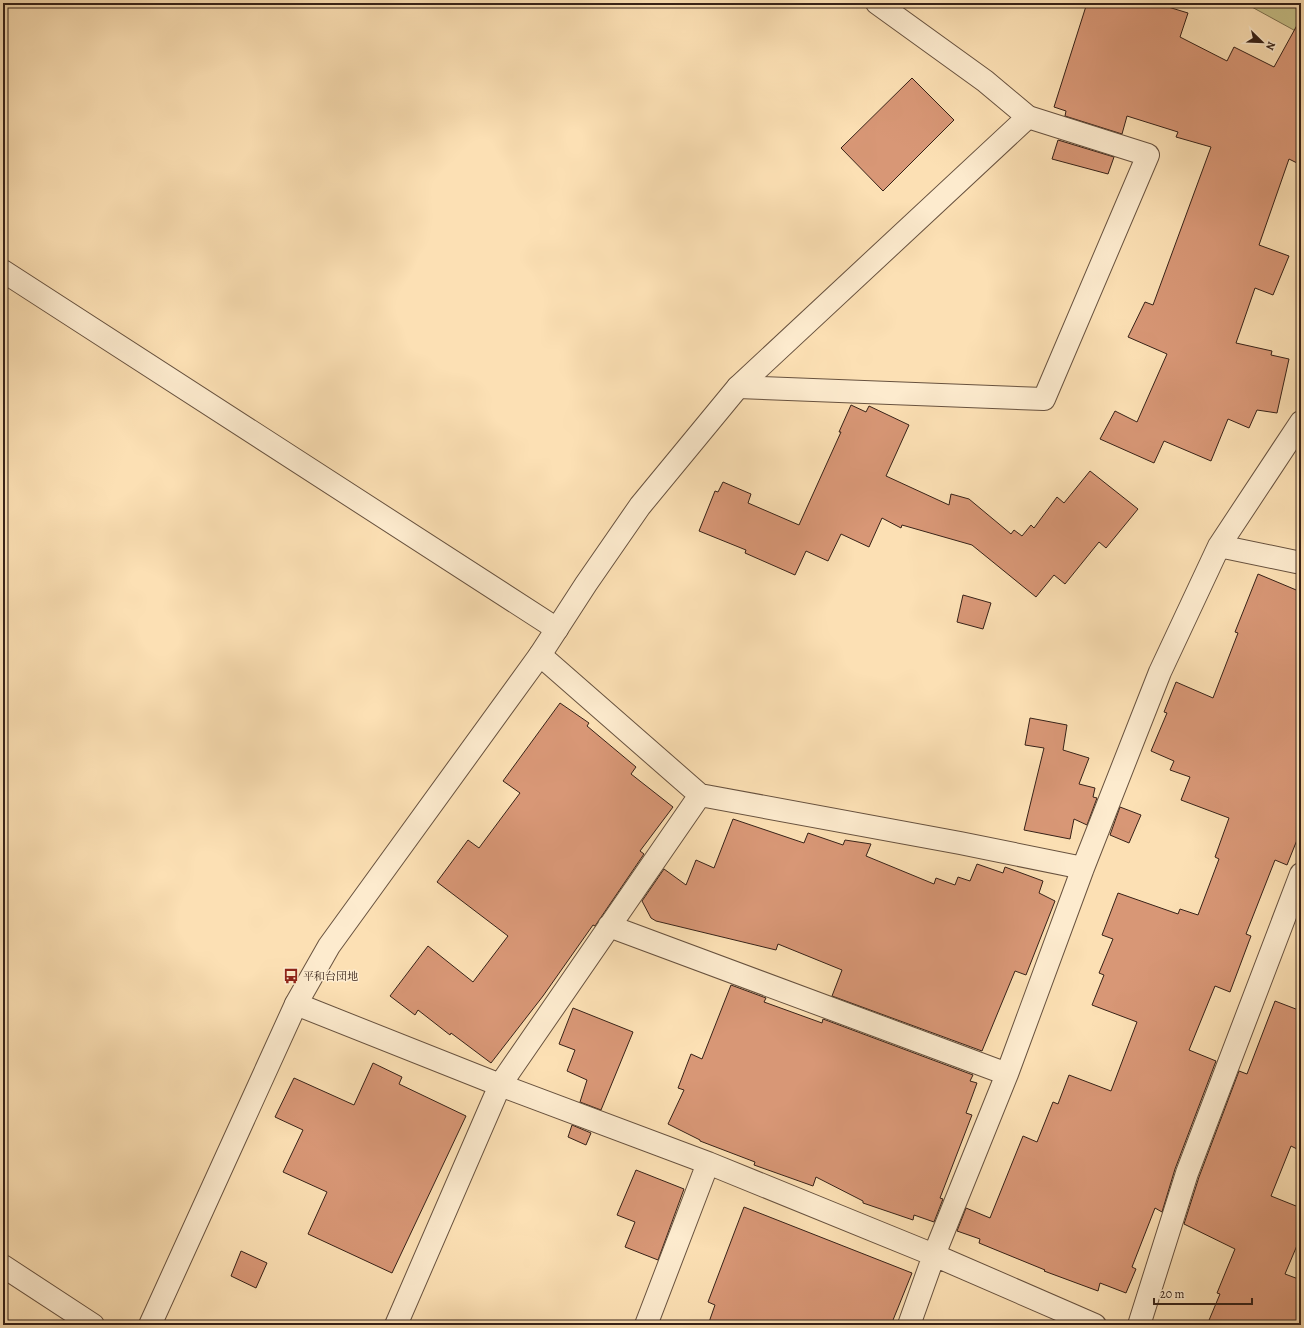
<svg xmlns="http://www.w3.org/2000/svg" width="1304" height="1328" font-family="Alegreya,'Noto Serif JP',serif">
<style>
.green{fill:#c6c088;stroke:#7e7150}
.building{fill:#d89776;stroke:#372218}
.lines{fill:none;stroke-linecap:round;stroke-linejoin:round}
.minor-casing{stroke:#68523f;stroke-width:24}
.tertiary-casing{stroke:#68523f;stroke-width:24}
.minor{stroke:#fdebce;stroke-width:22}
.tertiary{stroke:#fdebce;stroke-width:22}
.labels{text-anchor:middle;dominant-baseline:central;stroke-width:3;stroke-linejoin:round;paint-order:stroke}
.poi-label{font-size:11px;fill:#372218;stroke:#fdebce;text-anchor:start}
</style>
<rect width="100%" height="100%" fill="#fce0b4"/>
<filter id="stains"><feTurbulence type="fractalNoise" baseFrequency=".005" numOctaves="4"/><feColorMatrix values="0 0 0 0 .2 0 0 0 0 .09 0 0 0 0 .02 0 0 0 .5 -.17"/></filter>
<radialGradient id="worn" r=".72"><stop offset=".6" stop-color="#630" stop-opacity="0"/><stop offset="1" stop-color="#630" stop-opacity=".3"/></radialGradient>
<path class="green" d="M 1250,3 L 1301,3 L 1301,34 L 1250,6 Z"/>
<path class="building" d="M 1087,3 L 1155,3 L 1188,13 L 1180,37 L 1227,61 L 1234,47 L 1274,67 L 1301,18 L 1301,165 L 1289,159 L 1259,245 L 1289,256 L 1273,295 L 1255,288 L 1236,343 L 1272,351 L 1271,355 L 1289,359 L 1277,413 L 1257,410 L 1249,428 L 1228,419 L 1211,461 L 1164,441 L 1154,463 L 1100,439 L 1115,411 L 1137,422 L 1167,354 L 1128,337 L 1145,302 L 1153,305 L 1211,147 L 1176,137 L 1178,132 L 1127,116 L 1122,134 L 1065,116 L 1066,111 L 1054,107 Z
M 912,78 L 954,120 L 883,191 L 841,148 Z
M 1058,140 L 1114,157 L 1108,174 L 1052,159 Z
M 851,405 L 866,412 L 869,406 L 909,425 L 886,476 L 949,505 L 951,494 L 969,499 L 1011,534 L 1014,530 L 1022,536 L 1031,525 L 1034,528 L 1057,497 L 1064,503 L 1090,471 L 1138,509 L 1106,548 L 1099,542 L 1065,584 L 1054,575 L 1036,597 L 972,545 L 902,525 L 901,528 L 882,518 L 869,547 L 841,534 L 828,561 L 806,551 L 795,575 L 745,553 L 746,550 L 699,531 L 715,491 L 718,492 L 723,482 L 751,494 L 748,503 L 799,525 L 841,432 L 839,432 Z
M 1258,574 L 1301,592 L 1301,830 L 1287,865 L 1275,860 L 1246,934 L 1251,936 L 1230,992 L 1215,986 L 1189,1050 L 1216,1061 L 1175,1169 L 1162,1212 L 1155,1208 L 1132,1267 L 1136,1269 L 1126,1293 L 1100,1283 L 1098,1291 L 1044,1271 L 1045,1270 L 979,1243 L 980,1239 L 957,1231 L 966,1208 L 990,1218 L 1023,1136 L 1037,1142 L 1053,1102 L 1058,1104 L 1069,1075 L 1111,1091 L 1137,1022 L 1092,1005 L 1104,975 L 1099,973 L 1113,939 L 1102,935 L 1118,893 L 1178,914 L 1180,909 L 1198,915 L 1219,859 L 1215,857 L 1229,818 L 1181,800 L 1190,777 L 1170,770 L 1174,761 L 1151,751 L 1167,713 L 1164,712 L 1176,682 L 1213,698 L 1238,633 L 1235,632 Z
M 963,595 L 991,603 L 983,629 L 957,622 Z
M 560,703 L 589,723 L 587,726 L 636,767 L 631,774 L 673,807 L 640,851 L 644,854 L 595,926 L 593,925 L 543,996 L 491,1063 L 451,1033 L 450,1035 L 418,1010 L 415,1015 L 390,996 L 428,946 L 473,982 L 508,936 L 437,882 L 468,840 L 479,848 L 520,793 L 503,781 Z
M 1030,718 L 1067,725 L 1063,750 L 1089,758 L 1079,784 L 1095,788 L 1093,797 L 1097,798 L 1087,825 L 1074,819 L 1070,839 L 1024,830 L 1044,748 L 1025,745 Z
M 1120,807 L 1141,815 L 1129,843 L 1110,835 Z
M 733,819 L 804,843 L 808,833 L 843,845 L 845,840 L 871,844 L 866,856 L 934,884 L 936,878 L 955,885 L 958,877 L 970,881 L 977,864 L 1003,873 L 1005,867 L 1043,881 L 1039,893 L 1055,901 L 1026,975 L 1015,971 L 982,1051 L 832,996 L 842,970 L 778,944 L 776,950 L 656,921 L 651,918 L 642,901 L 664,869 L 686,885 L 696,860 L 714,868 Z
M 731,985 L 766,998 L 764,1002 L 822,1023 L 823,1019 L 973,1075 L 970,1081 L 977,1083 L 966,1113 L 972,1115 L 940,1198 L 943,1199 L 934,1222 L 914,1215 L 913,1220 L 863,1203 L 863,1201 L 816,1177 L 813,1186 L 754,1165 L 755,1162 L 700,1141 L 700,1140 L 668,1124 L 684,1090 L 678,1088 L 691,1054 L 702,1059 Z
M 1275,1001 L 1301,1011 L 1301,1151 L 1291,1146 L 1271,1196 L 1301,1208 L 1301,1236 L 1285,1274 L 1301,1280 L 1301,1325 L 1207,1325 L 1220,1294 L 1217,1293 L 1235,1249 L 1184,1224 L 1199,1177 L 1239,1071 L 1247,1074 Z
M 573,1008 L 633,1032 L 601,1110 L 580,1102 L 587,1080 L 567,1071 L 575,1050 L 559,1044 Z
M 373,1063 L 402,1077 L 399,1084 L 466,1116 L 392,1273 L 308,1234 L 327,1192 L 283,1172 L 303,1130 L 275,1117 L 294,1078 L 354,1105 Z
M 572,1125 L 591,1133 L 586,1145 L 568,1137 Z
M 636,1170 L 684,1189 L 658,1260 L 625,1247 L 635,1222 L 617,1215 Z
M 744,1207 L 912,1273 L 891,1325 L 708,1325 L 715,1305 L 708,1302 Z
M 241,1251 L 267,1263 L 256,1288 L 231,1276 Z"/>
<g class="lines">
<defs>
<path id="minor" d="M 3,271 L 557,629
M 738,387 L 1044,399 L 1148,155 L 1028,117 L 985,81 L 877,3
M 1219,546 L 1301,563
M 540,655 L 700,795 L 960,843 L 1083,868
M 609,926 L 1007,1074
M 296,1004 L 500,1085 L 708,1163 L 934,1255 L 1095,1325
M 3,1266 L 93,1325
M 396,1325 L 500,1085 L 700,795
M 646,1325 L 708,1163
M 909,1325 L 934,1255 L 1007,1074 L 1083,868 L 1160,672 L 1219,546 L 1301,422
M 1139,1325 L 1187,1173 L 1301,874"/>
<path id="tertiary" d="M 150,1325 L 296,1004 L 329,946 L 540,655 L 586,584 L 640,506 L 738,387 L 1028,117"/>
</defs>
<use href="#minor" class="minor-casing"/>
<use href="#tertiary" class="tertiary-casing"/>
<use href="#minor" class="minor"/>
<use href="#tertiary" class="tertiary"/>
</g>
<defs>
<symbol id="bus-bare" viewBox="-9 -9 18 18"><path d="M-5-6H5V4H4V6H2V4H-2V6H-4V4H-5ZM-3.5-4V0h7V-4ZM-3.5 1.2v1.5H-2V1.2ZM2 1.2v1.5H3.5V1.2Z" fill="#8f2418" stroke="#fdebce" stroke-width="2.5" paint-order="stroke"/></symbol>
</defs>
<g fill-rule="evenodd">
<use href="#bus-bare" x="280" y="965" width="22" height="22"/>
</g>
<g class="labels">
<g class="poi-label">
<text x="303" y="976">平和台団地</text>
</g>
</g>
<rect width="1304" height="1328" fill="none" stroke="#fce0b4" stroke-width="16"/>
<rect x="4" y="4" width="1296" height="1320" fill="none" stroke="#372218" stroke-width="2"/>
<rect x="8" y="8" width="1288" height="1312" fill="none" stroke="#372218"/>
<g transform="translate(1262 42) rotate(113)" stroke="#fdebce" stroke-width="3" paint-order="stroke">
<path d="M0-3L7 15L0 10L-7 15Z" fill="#372218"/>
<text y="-6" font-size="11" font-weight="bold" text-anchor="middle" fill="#372218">N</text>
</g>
<path d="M1154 1298v6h98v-6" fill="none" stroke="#372218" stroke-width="2"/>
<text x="1160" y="1298" font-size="12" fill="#372218" stroke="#fdebce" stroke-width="3" paint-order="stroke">20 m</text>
<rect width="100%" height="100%" filter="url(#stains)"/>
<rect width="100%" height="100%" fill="url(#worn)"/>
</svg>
